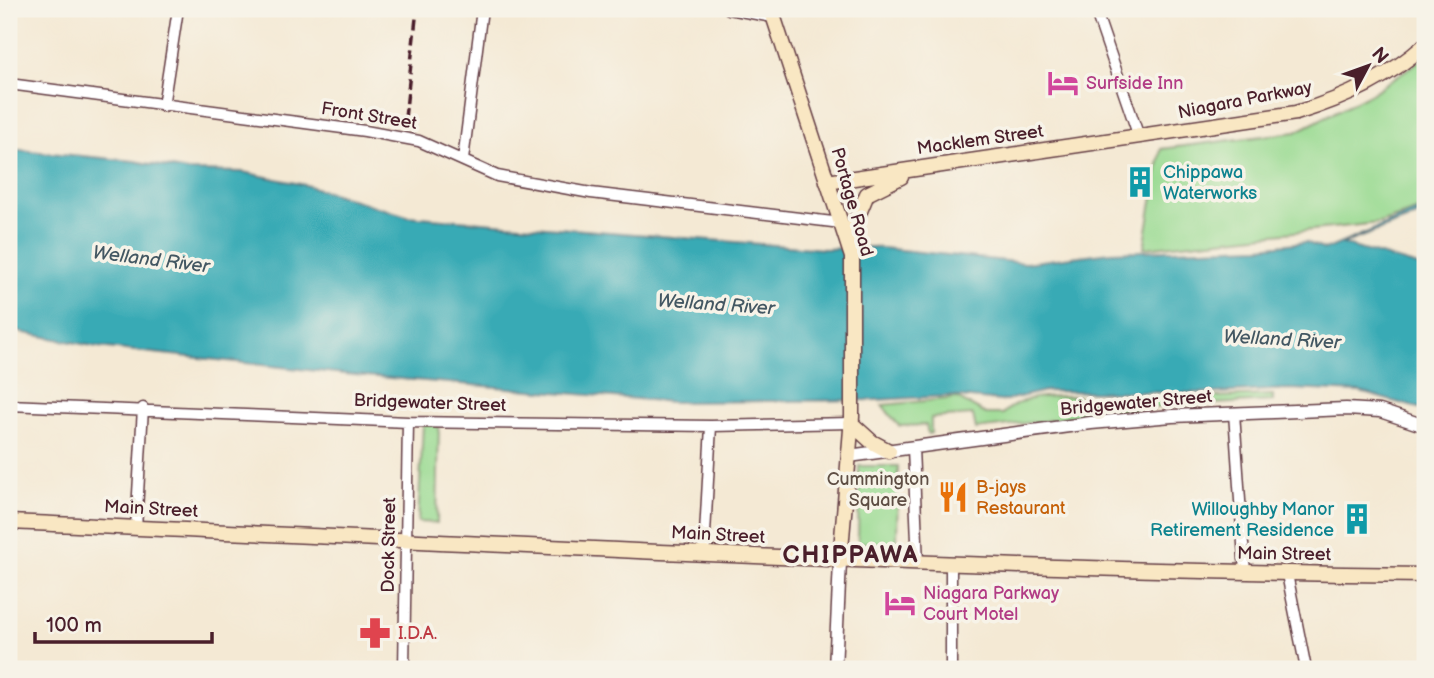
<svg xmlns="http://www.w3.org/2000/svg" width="1434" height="678" font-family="'Balsamiq Sans',sans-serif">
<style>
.green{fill:#99da91;stroke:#727c5e;stroke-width:2}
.water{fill:#39aab5;stroke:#426470;stroke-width:2}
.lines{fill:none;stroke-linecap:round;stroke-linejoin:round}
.minor-casing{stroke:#643d44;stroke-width:13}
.tertiary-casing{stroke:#643d44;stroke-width:15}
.secondary-casing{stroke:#643d44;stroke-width:17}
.minor{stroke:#fff;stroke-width:10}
.tertiary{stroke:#fff;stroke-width:12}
.secondary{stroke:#f9e7c3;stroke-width:14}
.rail{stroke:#4a1f2b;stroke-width:3.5;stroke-dasharray:10 5;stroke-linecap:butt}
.labels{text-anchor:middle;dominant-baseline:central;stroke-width:7;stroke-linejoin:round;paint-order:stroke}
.hotel-label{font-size:18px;fill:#b23c85;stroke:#f7f3e8;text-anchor:start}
.street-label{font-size:18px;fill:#4a1f2b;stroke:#f7f3e8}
.culture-label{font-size:18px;fill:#0d838f;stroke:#f7f3e8;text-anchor:start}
.park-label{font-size:18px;fill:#5e4e44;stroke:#f7f3e8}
.food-label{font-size:18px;fill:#c56008;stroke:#f7f3e8;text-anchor:start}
.health-label{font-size:18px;fill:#be3a42;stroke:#f7f3e8;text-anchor:start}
.water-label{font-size:19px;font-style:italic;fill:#435762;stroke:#f7f3e8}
.district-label{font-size:24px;font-weight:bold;letter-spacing:2px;fill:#4a1f2b;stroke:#f7f3e8}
</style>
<rect width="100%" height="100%" fill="#f7f3e8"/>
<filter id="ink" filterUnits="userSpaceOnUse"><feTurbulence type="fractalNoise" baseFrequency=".0143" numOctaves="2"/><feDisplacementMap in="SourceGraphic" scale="14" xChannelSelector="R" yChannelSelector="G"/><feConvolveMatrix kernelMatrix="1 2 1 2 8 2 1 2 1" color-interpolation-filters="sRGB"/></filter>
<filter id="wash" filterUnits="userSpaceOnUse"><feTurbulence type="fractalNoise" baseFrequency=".00686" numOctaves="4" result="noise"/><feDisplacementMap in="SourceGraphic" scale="28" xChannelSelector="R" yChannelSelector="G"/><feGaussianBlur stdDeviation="1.57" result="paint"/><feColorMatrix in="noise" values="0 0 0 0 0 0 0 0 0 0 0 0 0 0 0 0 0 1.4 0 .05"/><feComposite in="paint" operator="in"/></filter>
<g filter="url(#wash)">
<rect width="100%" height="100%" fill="#f4e9d4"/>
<path class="green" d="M 1425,57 L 1425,208 L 1379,223 L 1144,248 L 1161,149 L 1296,132 L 1372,93 Z
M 1273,395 L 1273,401 L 1171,406 L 976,429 L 973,415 L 931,418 L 931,433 L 928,434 L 926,425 L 899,426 L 882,405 L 957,398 L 986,414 L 1003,414 C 1023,394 1050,396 1078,396 L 1084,401 Z
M 423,424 L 439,425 L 437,523 L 418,522 Z
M 859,466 L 898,466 L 897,543 L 858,543 Z"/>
<path class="water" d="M 9,149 L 134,161 L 187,171 L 243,172 L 305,185 L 407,216 L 824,249 L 872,247 L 1025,263 L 1111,252 L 1260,247 L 1306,242 L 1325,250 L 1425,208 L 1425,213 L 1342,244 L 1425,268 L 1425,410 L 1360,392 L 1290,389 L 1215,393 L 1045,391 L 1002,401 L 949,396 L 875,400 L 672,402 L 354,375 L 98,347 L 9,330 Z"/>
</g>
<g filter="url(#ink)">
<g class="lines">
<defs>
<path id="minor" d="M 729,9 L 773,17
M 1095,9 L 1139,137
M 9,84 L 365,131 L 419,141 L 497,176 L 591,193 L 841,223
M 163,106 L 178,9
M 463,160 L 482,9
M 9,405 L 408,422 L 711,426 L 851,423
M 1234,413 L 1245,573
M 913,448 L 918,564
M 136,528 L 143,408
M 704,552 L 711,426
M 951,566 L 951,669
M 1287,574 L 1306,669
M 404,669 L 408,422"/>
<path id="tertiary" d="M 849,456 L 1091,423 L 1172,416 L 1346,409 L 1380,411 L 1425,426
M 835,669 L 840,562"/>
<path id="secondary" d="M 771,9 L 852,257 L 852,417 L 840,562
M 827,182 L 1296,113 C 1343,99 1388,78 1425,45
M 852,252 L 855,223 L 867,194 L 901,177
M 851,423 L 872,442 L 889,451
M 9,522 C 481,543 953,570 1425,575"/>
</defs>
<use href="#minor" class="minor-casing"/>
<use href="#tertiary" class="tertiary-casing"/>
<use href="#secondary" class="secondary-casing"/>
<use href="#minor" class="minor"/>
<use href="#tertiary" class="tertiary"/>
<use href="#secondary" class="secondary"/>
<path class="rail" d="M 405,118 L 417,9"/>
</g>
</g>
<defs>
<symbol id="hotel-bare" viewBox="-9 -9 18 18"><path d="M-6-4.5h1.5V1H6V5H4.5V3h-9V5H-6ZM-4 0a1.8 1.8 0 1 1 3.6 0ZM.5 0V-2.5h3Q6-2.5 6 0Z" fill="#d1479c" stroke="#f7f3e8" stroke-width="2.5" paint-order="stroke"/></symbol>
<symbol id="building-bare" viewBox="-9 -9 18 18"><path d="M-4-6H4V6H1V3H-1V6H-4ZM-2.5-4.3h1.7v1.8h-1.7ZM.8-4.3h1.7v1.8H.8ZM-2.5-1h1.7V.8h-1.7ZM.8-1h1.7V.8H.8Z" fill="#0f9aa8" stroke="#f7f3e8" stroke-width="2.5" paint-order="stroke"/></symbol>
<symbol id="restaurant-bare" viewBox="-9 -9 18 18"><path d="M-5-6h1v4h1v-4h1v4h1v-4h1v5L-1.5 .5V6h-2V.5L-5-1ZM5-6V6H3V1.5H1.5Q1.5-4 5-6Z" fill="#e8710a" stroke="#f7f3e8" stroke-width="2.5" paint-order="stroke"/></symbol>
<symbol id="pharmacy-bare" viewBox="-9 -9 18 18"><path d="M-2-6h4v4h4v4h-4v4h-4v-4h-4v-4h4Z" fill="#e0444e" stroke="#f7f3e8" stroke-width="2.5" paint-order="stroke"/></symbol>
</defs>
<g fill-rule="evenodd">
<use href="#hotel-bare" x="1041" y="61" width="44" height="44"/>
<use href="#building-bare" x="1118" y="160" width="44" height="44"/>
<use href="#restaurant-bare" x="931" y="475" width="44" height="44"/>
<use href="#building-bare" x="1335" y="497" width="44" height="44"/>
<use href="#hotel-bare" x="878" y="581" width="44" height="44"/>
<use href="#pharmacy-bare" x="353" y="611" width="44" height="44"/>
</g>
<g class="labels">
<g class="hotel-label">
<text x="1086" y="83">Surfside Inn</text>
<text x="923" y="593">Niagara Parkway<tspan x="923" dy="21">Court Motel</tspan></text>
</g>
<g class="street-label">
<text transform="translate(1245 100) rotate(-11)">Niagara Parkway</text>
<text transform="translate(369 116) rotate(9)">Front Street</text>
<text transform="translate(980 140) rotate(-8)">Macklem Street</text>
<text transform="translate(852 202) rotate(74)">Portage Road</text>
<text transform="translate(430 403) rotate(2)">Bridgewater Street</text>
<text transform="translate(1136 403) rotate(-5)">Bridgewater Street</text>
<text transform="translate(151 509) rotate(3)">Main Street</text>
<text transform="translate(718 535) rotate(3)">Main Street</text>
<text transform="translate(389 545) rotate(-89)">Dock Street</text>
<text transform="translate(1284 554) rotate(1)">Main Street</text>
</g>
<g class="culture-label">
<text x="1163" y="172">Chippawa<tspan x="1163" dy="21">Waterworks</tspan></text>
<text x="1334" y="509" text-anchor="end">Willoughby Manor<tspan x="1334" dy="21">Retirement Residence</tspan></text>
</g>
<g class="park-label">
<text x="878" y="479">Cummington<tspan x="878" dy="21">Square</tspan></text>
</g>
<g class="food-label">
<text x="976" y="487">B-jays<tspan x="976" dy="21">Restaurant</tspan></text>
</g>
<g class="health-label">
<text x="398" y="633">I.D.A.</text>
</g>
<g class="water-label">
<text transform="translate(151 260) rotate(7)">Welland River</text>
<text transform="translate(716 305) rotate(4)">Welland River</text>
<text transform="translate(1282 340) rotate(3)">Welland River</text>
</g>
<g class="district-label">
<text x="851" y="555">CHIPPAWA</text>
</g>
</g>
<rect width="1434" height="678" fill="none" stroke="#f7f3e8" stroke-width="35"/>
<g transform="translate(1368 66) rotate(49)" stroke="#f7f3e8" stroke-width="5" paint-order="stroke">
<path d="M0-5L12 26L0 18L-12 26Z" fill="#4a1f2b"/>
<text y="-10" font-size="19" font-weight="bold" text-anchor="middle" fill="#4a1f2b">N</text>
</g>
<path d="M35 632v10h177v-10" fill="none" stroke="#4a1f2b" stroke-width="3.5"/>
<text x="46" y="632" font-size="21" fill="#4a1f2b" stroke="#f7f3e8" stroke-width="5" paint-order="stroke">100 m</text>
</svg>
